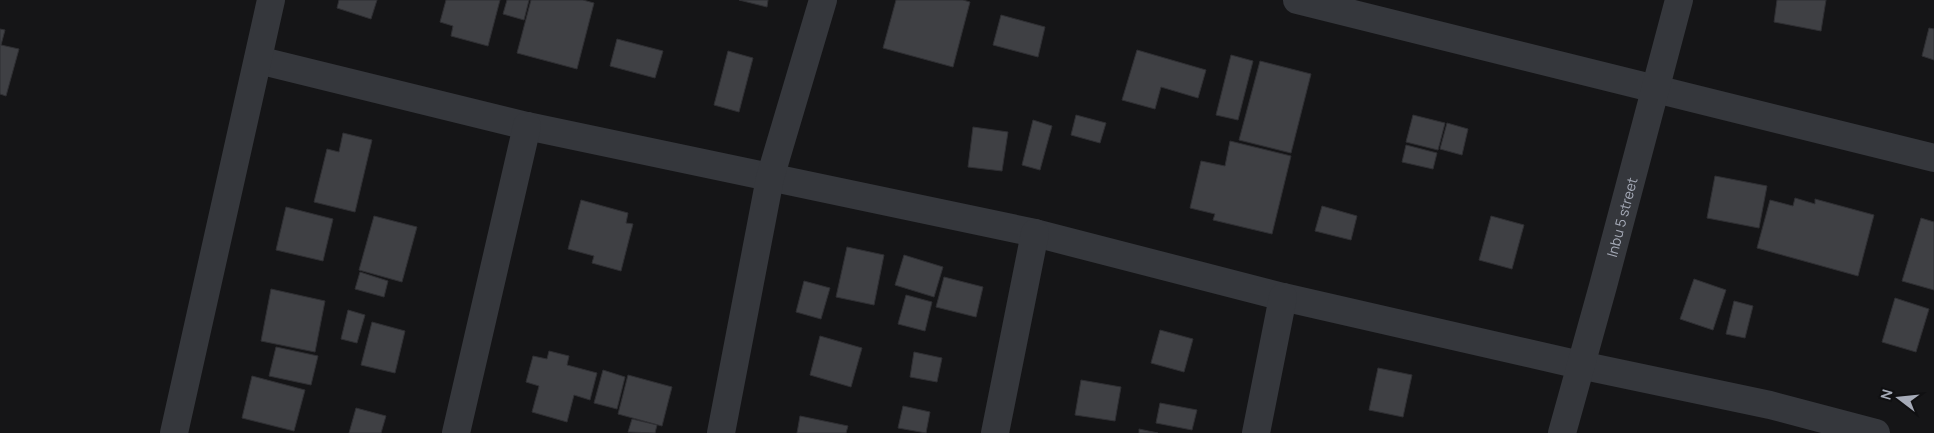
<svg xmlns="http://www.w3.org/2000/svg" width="1934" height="433" font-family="Manrope,sans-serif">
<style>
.building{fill:#3f4044;stroke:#2f2f33}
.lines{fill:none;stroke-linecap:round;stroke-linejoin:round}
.minor{stroke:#35373c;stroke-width:28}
.labels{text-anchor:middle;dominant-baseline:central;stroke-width:5;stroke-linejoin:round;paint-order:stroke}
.street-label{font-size:14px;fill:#a6abb8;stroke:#101012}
</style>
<rect width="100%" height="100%" fill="#151517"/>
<path class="building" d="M 339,0 L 377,0 L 371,19 L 337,8 Z
M 446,0 L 500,0 L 488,46 L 451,36 L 453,26 L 440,22 Z
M 507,0 L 529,0 L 524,20 L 503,14 Z
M 531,0 L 583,0 L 594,3 L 577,69 L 517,53 Z
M 739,0 L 768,0 L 767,7 Z
M 896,0 L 963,0 L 970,2 L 953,67 L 883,48 Z
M 1777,0 L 1826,0 L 1821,31 L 1774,22 Z
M 1001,15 L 1045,27 L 1038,57 L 993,45 Z
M 1929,28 L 1934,29 L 1934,60 L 1922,56 Z
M 0,29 L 5,30 L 1,45 L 19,49 L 6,96 L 0,94 Z
M 617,39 L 663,51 L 655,78 L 610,66 Z
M 1137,50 L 1206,70 L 1198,98 L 1161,87 L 1155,109 L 1122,100 Z
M 728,51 L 753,58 L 739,112 L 714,105 Z
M 1231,55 L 1253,61 L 1238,120 L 1216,115 Z
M 1260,61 L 1311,74 L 1291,153 L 1239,140 Z
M 1076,115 L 1106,123 L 1100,143 L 1071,135 Z
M 1413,115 L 1445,123 L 1438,150 L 1406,142 Z
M 1033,120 L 1052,126 L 1040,170 L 1022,165 Z
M 1447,123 L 1468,129 L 1462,155 L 1440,149 Z
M 973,127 L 1008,132 L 1002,171 L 968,167 Z
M 343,133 L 372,140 L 355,212 L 314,202 L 327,149 L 339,152 Z
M 1230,141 L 1291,156 L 1272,234 L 1213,220 L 1215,214 L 1190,208 L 1201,161 L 1225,166 Z
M 1406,145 L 1437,153 L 1433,169 L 1402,162 Z
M 1715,176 L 1767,186 L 1759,228 L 1707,218 Z
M 1795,198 L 1815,204 L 1815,199 L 1874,215 L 1858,276 L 1757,248 L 1770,200 L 1793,206 Z
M 581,200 L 628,213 L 626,223 L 633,224 L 621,271 L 592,263 L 594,256 L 568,249 Z
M 1322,206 L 1357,216 L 1351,240 L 1315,231 Z
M 286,207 L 333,219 L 323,261 L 276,250 Z
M 374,216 L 417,227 L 402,282 L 359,270 Z
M 1491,216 L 1524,225 L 1512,269 L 1479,260 Z
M 1921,218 L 1934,222 L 1934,290 L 1902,281 Z
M 847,247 L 884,255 L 874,305 L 836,297 Z
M 904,255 L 943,267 L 934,297 L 895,285 Z
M 360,272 L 388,281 L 384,297 L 355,289 Z
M 944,277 L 983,287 L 976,317 L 936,307 Z
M 1694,279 L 1726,290 L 1713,330 L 1680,319 Z
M 804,281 L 830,288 L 821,319 L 796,312 Z
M 271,289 L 325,301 L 315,352 L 261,341 Z
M 906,295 L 932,302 L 925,331 L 898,324 Z
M 1895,298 L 1929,309 L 1916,352 L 1882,342 Z
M 1734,301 L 1753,306 L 1745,338 L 1726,334 Z
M 348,310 L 365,315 L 357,343 L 341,339 Z
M 372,322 L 405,331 L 395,373 L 361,365 Z
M 1160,330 L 1193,339 L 1184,372 L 1151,363 Z
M 820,336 L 862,348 L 851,387 L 810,375 Z
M 276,347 L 318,356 L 311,385 L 269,376 Z
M 549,351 L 569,356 L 567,365 L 597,373 L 590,400 L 574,395 L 567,422 L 532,412 L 539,386 L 526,382 L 533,356 L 547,359 Z
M 914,352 L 942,358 L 937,382 L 910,377 Z
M 1378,368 L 1412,375 L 1403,417 L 1369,410 Z
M 603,370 L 625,377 L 617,409 L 594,403 Z
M 628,375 L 672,387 L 662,426 L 618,414 Z
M 252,376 L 305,390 L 294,431 L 242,418 Z
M 1081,380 L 1121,387 L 1115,421 L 1075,415 Z
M 1160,403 L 1197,410 L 1192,430 L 1156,423 Z
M 903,406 L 930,412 L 926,433 L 898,428 Z
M 356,408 L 386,416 L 381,433 L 349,433 Z
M 800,416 L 848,426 L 846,433 L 797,433 Z
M 632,419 L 657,425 L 655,433 L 628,432 Z
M 1139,429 L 1158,433 L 1139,433 Z"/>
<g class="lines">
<g class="minor">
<path d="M 1297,0 L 1934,158"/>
<path d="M 258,60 L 527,126 L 1035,233 L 1283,297 L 1580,365 L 1770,405 L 1876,433"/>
<path d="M 174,433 L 271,0"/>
<path d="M 456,433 L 527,126"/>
<path d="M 721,433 L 770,178 L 823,0"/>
<path d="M 995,433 L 1035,233"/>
<path d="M 1256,433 L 1283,297"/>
<path id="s1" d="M 1562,433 L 1603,286 L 1679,0"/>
</g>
</g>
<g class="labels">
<g class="street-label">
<text stroke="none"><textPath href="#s1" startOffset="224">Inbu 5 street</textPath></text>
</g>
</g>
<g transform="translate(1899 398) rotate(286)" stroke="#101012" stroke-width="4" paint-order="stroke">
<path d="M0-4L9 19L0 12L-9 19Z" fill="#a6abb8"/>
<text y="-8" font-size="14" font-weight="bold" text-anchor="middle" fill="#a6abb8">N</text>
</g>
</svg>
